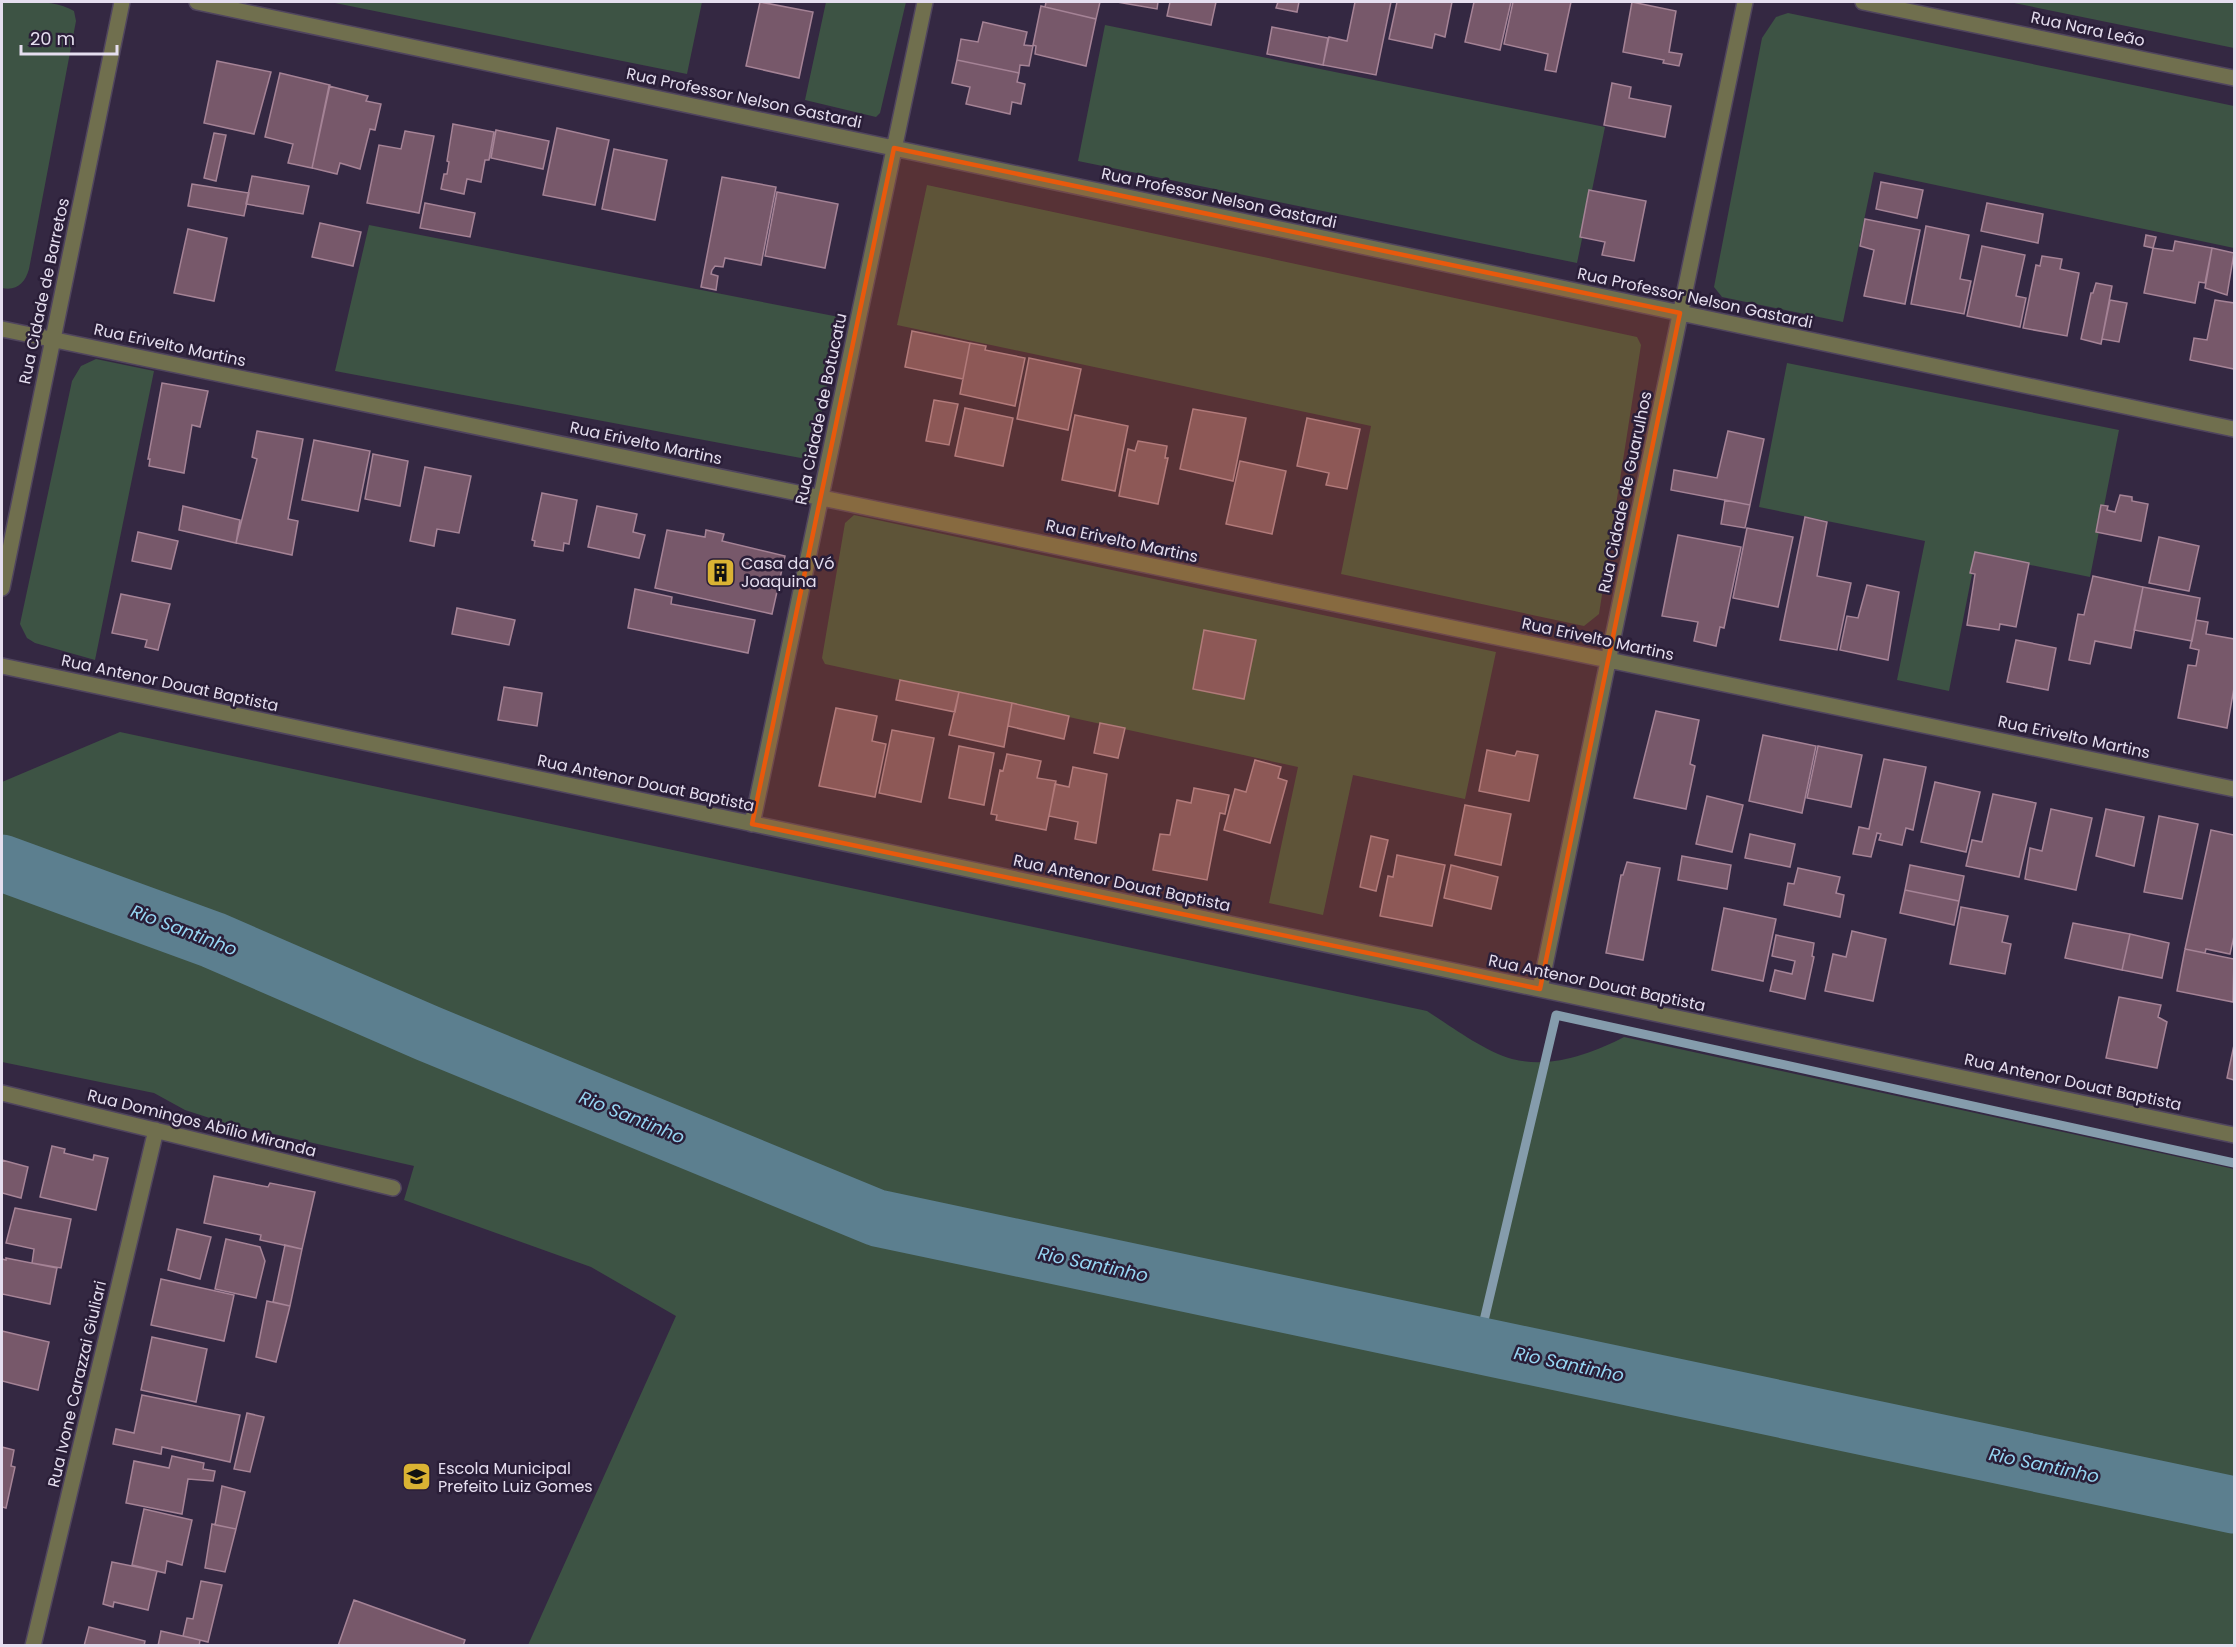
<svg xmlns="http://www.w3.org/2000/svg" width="2236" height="1647" font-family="Poppins,sans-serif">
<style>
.green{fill:#3d5344}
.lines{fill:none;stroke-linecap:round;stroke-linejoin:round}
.stream{stroke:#859cac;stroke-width:9}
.river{stroke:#5c7f8f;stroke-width:57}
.building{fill:#77586a;stroke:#a58396;stroke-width:1.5}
.minor-casing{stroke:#50455e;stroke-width:18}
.minor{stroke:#706f4e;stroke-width:15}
.marked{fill:#e8590c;fill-opacity:0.2;stroke:#e8590c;stroke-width:4.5;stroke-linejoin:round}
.labels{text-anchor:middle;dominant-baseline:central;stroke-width:5;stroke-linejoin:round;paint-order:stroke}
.street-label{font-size:16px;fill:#e5deef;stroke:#2a1e38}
.poi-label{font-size:16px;fill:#e5deef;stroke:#2a1e38;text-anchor:start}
.water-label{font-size:18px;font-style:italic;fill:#96d6f3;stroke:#2a1e38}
</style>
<rect width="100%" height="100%" fill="#342842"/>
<path class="green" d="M 2,2 C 24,1 57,0 74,11 L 76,21 L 29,269 C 25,283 17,291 2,288 Z
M 330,2 L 702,2 L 687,74 Z
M 826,2 L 906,2 L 880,113 L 876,117 L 805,100 Z
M 2009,2 L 2234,2 L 2234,48 Z
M 1788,13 L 2234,106 L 2234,248 L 1874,172 L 1843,322 L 1722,297 L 1714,287 L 1762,38 L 1776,17 Z
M 1105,25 L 1605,127 L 1577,263 L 1078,161 Z
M 927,185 L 1637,337 L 1641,345 L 1599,614 L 1584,626 L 1341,574 L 1371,426 L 897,325 Z
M 369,225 L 839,317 L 815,451 L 801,458 L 790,456 L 335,371 Z
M 96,359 L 154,371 L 95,660 L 35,643 L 27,638 L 20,624 L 72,381 L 81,366 Z
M 1787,363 L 2119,430 L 2090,577 L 1976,554 L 1949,691 L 1897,680 L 1925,541 L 1759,507 Z
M 854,515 L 1496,652 L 1465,799 L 1353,775 L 1323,915 L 1269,903 L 1298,767 L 825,664 L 822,658 L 845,523 Z
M 120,732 L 1427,1011 C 1452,1027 1484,1051 1512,1059 C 1550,1069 1591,1054 1624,1037 L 2234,1169 L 2234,1645 L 528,1645 L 676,1316 L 591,1267 L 404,1200 L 414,1166 L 225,1123 L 185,1110 L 154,1093 L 2,1062 L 2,782 Z"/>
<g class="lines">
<path class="stream" d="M 1478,1346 L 1556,1015 L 2234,1163"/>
<path class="river" d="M 2,863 L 213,940 L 427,1033 L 877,1218 L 2234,1505"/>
</g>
<path class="building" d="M 760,2 L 813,12 L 799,78 L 746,66 Z
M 1046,2 L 1100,2 L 1096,19 L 1045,7 Z
M 1117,2 L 1158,2 L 1157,9 Z
M 1170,2 L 1216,2 L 1211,25 L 1167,16 Z
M 1278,2 L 1299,2 L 1297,12 L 1276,8 Z
M 1355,2 L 1391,2 L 1376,75 L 1323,65 L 1329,37 L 1347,41 Z
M 1397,2 L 1452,2 L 1445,37 L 1435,34 L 1432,48 L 1389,39 Z
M 1474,2 L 1511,2 L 1500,50 L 1465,42 Z
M 1513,2 L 1571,2 L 1556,72 L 1545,70 L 1548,54 L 1504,44 Z
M 1632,2 L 1676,11 L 1669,52 L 1682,54 L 1679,66 L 1663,63 L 1664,60 L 1623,52 Z
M 1041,6 L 1096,19 L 1086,66 L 1035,54 L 1036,46 L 1033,45 Z
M 983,22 L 1027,32 L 1024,45 L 1033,46 L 1029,66 L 1020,65 L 1019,73 L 957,60 L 961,39 L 978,42 Z
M 1272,27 L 1328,38 L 1323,65 L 1267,54 Z
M 957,60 L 1019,73 L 1017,82 L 1025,84 L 1021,104 L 1012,102 L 1010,114 L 966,104 L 970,87 L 952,83 Z
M 217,61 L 271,72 L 254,134 L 204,123 Z
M 280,73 L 330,85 L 312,168 L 288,163 L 293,144 L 265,137 Z
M 1612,83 L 1631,87 L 1629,98 L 1671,106 L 1665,137 L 1604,125 Z
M 329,86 L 368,96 L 366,101 L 381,104 L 375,130 L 370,129 L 360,169 L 340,163 L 337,174 L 312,168 Z
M 453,124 L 494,132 L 489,160 L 485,160 L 481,182 L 467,179 L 464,194 L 441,189 L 444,174 L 447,174 L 449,162 L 447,161 Z
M 557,128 L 609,140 L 595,205 L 543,195 Z
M 496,130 L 549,141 L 543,169 L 491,158 Z
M 405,131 L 434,136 L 419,213 L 367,203 L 379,145 L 401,149 Z
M 214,133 L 226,135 L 216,181 L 204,178 Z
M 614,149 L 667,160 L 655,220 L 602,209 Z
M 252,176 L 309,186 L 303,214 L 246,204 Z
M 722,177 L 776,187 L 761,265 L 725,258 L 723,267 L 715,266 L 712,270 L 711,274 L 718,276 L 716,290 L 701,287 Z
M 1881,182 L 1923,190 L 1917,218 L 1876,209 Z
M 192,184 L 249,193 L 244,216 L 188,206 Z
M 1589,190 L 1646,201 L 1634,261 L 1602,255 L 1605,242 L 1580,237 Z
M 777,192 L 838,204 L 825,268 L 765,256 Z
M 425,203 L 475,213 L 470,237 L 420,228 Z
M 1987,203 L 2043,214 L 2038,243 L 1981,231 Z
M 1865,219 L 1920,230 L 1905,304 L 1864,296 L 1874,250 L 1860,246 Z
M 320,223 L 361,232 L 353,266 L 312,257 Z
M 1926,226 L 1969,235 L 1960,279 L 1971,281 L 1964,314 L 1911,304 Z
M 188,229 L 227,238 L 214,301 L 174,293 Z
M 2146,235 L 2156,237 L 2153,248 L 2144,246 Z
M 2175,241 L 2212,248 L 2205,283 L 2199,282 L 2195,303 L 2144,293 L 2153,248 L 2173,251 Z
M 1982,246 L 2025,255 L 2016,296 L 2026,298 L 2020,327 L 1967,316 Z
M 2212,248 L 2234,253 L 2227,295 L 2205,288 Z
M 2042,256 L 2062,259 L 2060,269 L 2079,273 L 2067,336 L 2023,328 L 2036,265 L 2040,266 Z
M 2096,283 L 2112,286 L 2101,344 L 2081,339 L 2091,293 L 2093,293 Z
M 2110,300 L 2127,303 L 2119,342 L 2102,339 Z
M 2215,300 L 2234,303 L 2234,369 L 2190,360 L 2194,338 L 2207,340 Z
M 912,331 L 970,343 L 963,379 L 905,367 Z
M 970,343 L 986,346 L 985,350 L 1025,358 L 1015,406 L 960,394 Z
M 1029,358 L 1081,369 L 1068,430 L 1017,419 Z
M 162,383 L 208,391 L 200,427 L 192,425 L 184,473 L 149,466 L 150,459 L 148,459 Z
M 934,400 L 958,404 L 949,445 L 926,441 Z
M 965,408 L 1013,418 L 1003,466 L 955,456 Z
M 1193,409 L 1246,418 L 1233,481 L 1180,469 Z
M 1075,415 L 1128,426 L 1115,491 L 1062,480 Z
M 1307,418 L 1360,429 L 1347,489 L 1326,485 L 1329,473 L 1297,466 Z
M 257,431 L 303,439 L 288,519 L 298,521 L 292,555 L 236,543 L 257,459 L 252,457 Z
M 1728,431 L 1764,439 L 1750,505 L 1671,490 L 1674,470 L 1717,478 Z
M 314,440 L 370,451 L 358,511 L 302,500 Z
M 1138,441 L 1167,446 L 1165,458 L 1168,458 L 1158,504 L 1119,496 L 1128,449 L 1135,451 Z
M 373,454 L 408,461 L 400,506 L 365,499 Z
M 1240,461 L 1286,471 L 1272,534 L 1226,524 Z
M 425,467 L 471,476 L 459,533 L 437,529 L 434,546 L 410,541 Z
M 542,493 L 577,500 L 569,544 L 564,543 L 563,551 L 534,546 L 535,541 L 532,540 Z
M 2120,495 L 2132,497 L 2132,501 L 2148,504 L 2141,541 L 2096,532 L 2101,505 L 2108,506 L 2107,510 L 2115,512 Z
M 1725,500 L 1750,505 L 1745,528 L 1721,524 Z
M 183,506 L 240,520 L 236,543 L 179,530 Z
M 597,506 L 637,514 L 633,532 L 645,535 L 639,558 L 588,547 Z
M 1805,517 L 1827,522 L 1817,576 L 1851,583 L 1837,650 L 1780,640 Z
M 1747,528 L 1793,537 L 1778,607 L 1733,598 Z
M 667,530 L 705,537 L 706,530 L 724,534 L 722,541 L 785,556 L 772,614 L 655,588 Z
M 138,532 L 178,541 L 171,569 L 132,561 Z
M 1678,535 L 1741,547 L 1724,628 L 1720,627 L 1716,646 L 1694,641 L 1698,622 L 1662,616 Z
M 2159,537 L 2199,546 L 2189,591 L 2149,583 Z
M 1975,552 L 2029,563 L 2016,627 L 2000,624 L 1999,630 L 1967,625 L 1975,574 L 1970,573 Z
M 2093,576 L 2143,587 L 2131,648 L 2095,641 L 2090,664 L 2069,660 L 2078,614 L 2084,615 Z
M 1867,585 L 1899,592 L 1888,660 L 1840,650 L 1847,616 L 1858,618 Z
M 2143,587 L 2200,598 L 2192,641 L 2134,630 Z
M 635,589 L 672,597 L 671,604 L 755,620 L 748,653 L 628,628 Z
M 121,594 L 170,604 L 158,650 L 145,647 L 147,640 L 112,633 Z
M 457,608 L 515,620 L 509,645 L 452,634 Z
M 2196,620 L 2208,622 L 2206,634 L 2234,639 L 2234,688 L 2227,728 L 2178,718 L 2188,665 L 2196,666 L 2199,650 L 2190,648 Z
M 1204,630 L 1256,640 L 1244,699 L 1193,689 Z
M 2016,640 L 2056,648 L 2048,690 L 2007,682 Z
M 900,680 L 959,692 L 955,712 L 896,700 Z
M 504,687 L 542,693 L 537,726 L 498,720 Z
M 959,692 L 1012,703 L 1004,747 L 949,735 Z
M 1012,703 L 1069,716 L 1064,739 L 1008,726 Z
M 836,708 L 877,716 L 872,741 L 886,744 L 875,797 L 819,786 Z
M 1656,711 L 1699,720 L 1690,764 L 1695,766 L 1686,809 L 1634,798 Z
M 1100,723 L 1125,728 L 1118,758 L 1094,753 Z
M 892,730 L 934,738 L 921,802 L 879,793 Z
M 1763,735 L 1816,746 L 1802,813 L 1749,801 Z
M 959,746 L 994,753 L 984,805 L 949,798 Z
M 1818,746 L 1862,755 L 1851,807 L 1807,798 Z
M 1487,750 L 1515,756 L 1517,751 L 1538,755 L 1529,801 L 1479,791 Z
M 1007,754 L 1041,761 L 1037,778 L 1056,781 L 1046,830 L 996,820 L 997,815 L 991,814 L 1000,770 L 1003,771 Z
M 1884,759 L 1926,767 L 1913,830 L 1906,828 L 1902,845 L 1879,840 L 1881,834 L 1877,833 L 1871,857 L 1853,854 L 1859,827 L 1869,829 Z
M 1255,760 L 1281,767 L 1278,778 L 1287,781 L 1270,843 L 1224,830 L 1235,789 L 1246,792 Z
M 1073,767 L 1107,774 L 1096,843 L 1075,839 L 1078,822 L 1049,816 L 1055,784 L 1069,787 Z
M 1935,782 L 1980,792 L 1966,852 L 1921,842 Z
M 1194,788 L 1229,795 L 1225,814 L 1220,813 L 1207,880 L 1153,870 L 1160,834 L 1170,835 L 1177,800 L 1191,803 Z
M 1993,794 L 2036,803 L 2019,877 L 1966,866 L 1972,840 L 1982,842 Z
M 1707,796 L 1743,805 L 1732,852 L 1696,844 Z
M 1465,805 L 1511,814 L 1501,865 L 1455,855 Z
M 2051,809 L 2092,818 L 2076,890 L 2025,879 L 2030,848 L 2042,851 Z
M 2106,809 L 2144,817 L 2134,866 L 2096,856 Z
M 2159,816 L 2198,824 L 2182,899 L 2144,892 Z
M 2211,830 L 2234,835 L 2234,936 L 2230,954 L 2206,949 L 2205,953 L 2185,949 Z
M 1750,834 L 1795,844 L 1790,867 L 1745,858 Z
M 1371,836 L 1388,840 L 1376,891 L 1360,887 Z
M 1397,855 L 1445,865 L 1432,926 L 1380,916 L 1388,876 L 1393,877 Z
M 1682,856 L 1731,865 L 1727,889 L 1678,880 Z
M 1627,862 L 1660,868 L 1643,960 L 1606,953 L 1621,875 L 1623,875 Z
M 1451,865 L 1498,877 L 1491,909 L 1444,898 Z
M 1910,865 L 1964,876 L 1959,901 L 1905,890 Z
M 1798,868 L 1840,877 L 1836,893 L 1844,895 L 1840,917 L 1784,905 L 1788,883 L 1794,884 Z
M 1905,890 L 1959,901 L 1954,925 L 1900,913 Z
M 1961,907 L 2008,916 L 2002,942 L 2011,944 L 2005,974 L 1950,964 Z
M 1724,908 L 1776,919 L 1763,981 L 1712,970 Z
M 2073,923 L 2130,934 L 2122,970 L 2065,958 Z
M 1852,931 L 1886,939 L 1873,1001 L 1825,991 L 1833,954 L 1846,957 Z
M 2130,934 L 2169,943 L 2162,978 L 2122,970 Z
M 1776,935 L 1814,943 L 1812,956 L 1814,957 L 1805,999 L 1770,991 L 1775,970 L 1792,974 L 1795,961 L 1772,956 Z
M 2185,949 L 2234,959 L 2233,1002 L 2177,991 Z
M 2119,997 L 2161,1005 L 2158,1017 L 2167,1022 L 2157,1068 L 2106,1058 Z
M 2234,1045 L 2234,1080 L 2227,1078 Z
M 52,1146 L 65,1149 L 64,1153 L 93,1160 L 94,1155 L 108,1158 L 96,1210 L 40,1197 Z
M 2,1160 L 28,1167 L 21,1198 L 2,1193 Z
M 214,1176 L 268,1187 L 270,1183 L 315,1192 L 302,1249 L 260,1240 L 261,1235 L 204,1223 Z
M 15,1208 L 71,1219 L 61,1268 L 32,1263 L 34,1249 L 6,1243 Z
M 177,1229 L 211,1237 L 200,1279 L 168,1270 Z
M 226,1239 L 260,1247 L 265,1261 L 256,1298 L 215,1289 Z
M 285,1245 L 302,1249 L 290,1306 L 273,1302 Z
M 6,1258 L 57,1268 L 50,1304 L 2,1294 L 2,1259 L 6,1260 Z
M 161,1279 L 234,1295 L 224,1341 L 151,1325 Z
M 267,1301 L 290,1306 L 276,1362 L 256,1357 Z
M 2,1331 L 49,1342 L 38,1390 L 2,1381 Z
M 152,1337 L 207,1349 L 196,1402 L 141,1390 Z
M 142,1395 L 240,1415 L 230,1462 L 162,1447 L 161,1454 L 113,1444 L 116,1429 L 134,1433 Z
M 247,1413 L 264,1417 L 250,1472 L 234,1469 Z
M 2,1447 L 14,1450 L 11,1466 L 15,1467 L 6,1508 L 2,1507 Z
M 172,1456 L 204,1463 L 203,1469 L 215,1471 L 213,1481 L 188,1479 L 182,1514 L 126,1503 L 134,1461 L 169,1468 Z
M 222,1486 L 245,1492 L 236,1529 L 215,1525 Z
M 144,1509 L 192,1520 L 182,1565 L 167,1561 L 165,1573 L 132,1565 Z
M 212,1524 L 236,1529 L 225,1572 L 205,1568 Z
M 112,1562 L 157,1571 L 148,1610 L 114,1602 L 113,1607 L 103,1604 Z
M 201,1581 L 222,1585 L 208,1642 L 183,1636 L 187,1618 L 193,1619 Z
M 354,1600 L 465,1640 L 463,1646 L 338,1646 Z
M 89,1627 L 145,1641 L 144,1646 L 84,1646 Z
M 161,1631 L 200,1640 L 199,1646 L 158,1646 Z"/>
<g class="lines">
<defs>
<path id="minor" d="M 197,2 L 2234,429
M 1863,2 L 2234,78
M 2,329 L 2234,789
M 2,588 L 122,2
M 2,666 L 2234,1135
M 752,824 L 925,2
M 1540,989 L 1745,2
M 2,1093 L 393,1188
M 33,1646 L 156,1130"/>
</defs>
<use href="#minor" class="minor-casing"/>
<use href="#minor" class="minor"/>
</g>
<path class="marked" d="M 894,148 L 1680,313 L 1540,989 L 752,824 Z"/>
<defs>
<symbol id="building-square" viewBox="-11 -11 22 22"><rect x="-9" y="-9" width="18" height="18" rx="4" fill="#dab333" stroke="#2a1e38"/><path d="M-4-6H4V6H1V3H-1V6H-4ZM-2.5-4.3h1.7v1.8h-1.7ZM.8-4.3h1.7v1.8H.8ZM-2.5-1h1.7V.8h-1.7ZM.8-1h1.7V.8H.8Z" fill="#111"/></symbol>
<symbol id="school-square" viewBox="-11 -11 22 22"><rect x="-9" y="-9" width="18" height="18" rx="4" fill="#dab333" stroke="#2a1e38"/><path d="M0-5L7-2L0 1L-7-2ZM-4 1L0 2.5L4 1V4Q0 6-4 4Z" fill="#111"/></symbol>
</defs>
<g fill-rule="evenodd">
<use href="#building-square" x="704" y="556" width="33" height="33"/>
<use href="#school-square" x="400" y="1460" width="33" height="33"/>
</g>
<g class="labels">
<g class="street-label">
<text transform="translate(2088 29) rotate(12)">Rua Nara Leão</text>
<text transform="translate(744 98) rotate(12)">Rua Professor Nelson Gastardi</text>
<text transform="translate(1219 198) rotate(12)">Rua Professor Nelson Gastardi</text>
<text transform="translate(44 291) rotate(-78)">Rua Cidade de Barretos</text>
<text transform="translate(1695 298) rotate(12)">Rua Professor Nelson Gastardi</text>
<text transform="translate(170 345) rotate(12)">Rua Erivelto Martins</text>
<text transform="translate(821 409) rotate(-78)">Rua Cidade de Botucatu</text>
<text transform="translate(646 443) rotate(12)">Rua Erivelto Martins</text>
<text transform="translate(1625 492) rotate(-78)">Rua Cidade de Guarulhos</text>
<text transform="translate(1122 541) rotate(12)">Rua Erivelto Martins</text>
<text transform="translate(1598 639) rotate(12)">Rua Erivelto Martins</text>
<text transform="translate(170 683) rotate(12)">Rua Antenor Douat Baptista</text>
<text transform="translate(2074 737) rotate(12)">Rua Erivelto Martins</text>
<text transform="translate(646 783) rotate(12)">Rua Antenor Douat Baptista</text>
<text transform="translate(1122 883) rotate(12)">Rua Antenor Douat Baptista</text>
<text transform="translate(1597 983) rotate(12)">Rua Antenor Douat Baptista</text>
<text transform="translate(2073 1082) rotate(12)">Rua Antenor Douat Baptista</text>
<text transform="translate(202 1123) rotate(14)">Rua Domingos Abílio Miranda</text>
<text transform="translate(77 1384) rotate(-77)">Rua Ivone Carazzai Giuliari</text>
</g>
<g class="poi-label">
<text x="741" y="563">Casa da Vó<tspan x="741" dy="18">Joaquina</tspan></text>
<text x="438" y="1468">Escola Municipal<tspan x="438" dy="18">Prefeito Luiz Gomes</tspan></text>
</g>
<g class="water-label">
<text transform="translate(184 930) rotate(21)">Rio Santinho</text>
<text transform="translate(632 1117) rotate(22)">Rio Santinho</text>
<text transform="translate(1093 1264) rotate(12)">Rio Santinho</text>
<text transform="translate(1569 1364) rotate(12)">Rio Santinho</text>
<text transform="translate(2044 1465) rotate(12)">Rio Santinho</text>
</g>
</g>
<rect width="2236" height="1647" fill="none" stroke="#e5deef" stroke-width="6"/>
<path d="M21 45v9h96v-9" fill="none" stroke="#e5deef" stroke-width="3"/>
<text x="30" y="45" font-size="18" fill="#e5deef" stroke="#2a1e38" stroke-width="4.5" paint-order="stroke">20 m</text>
</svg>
